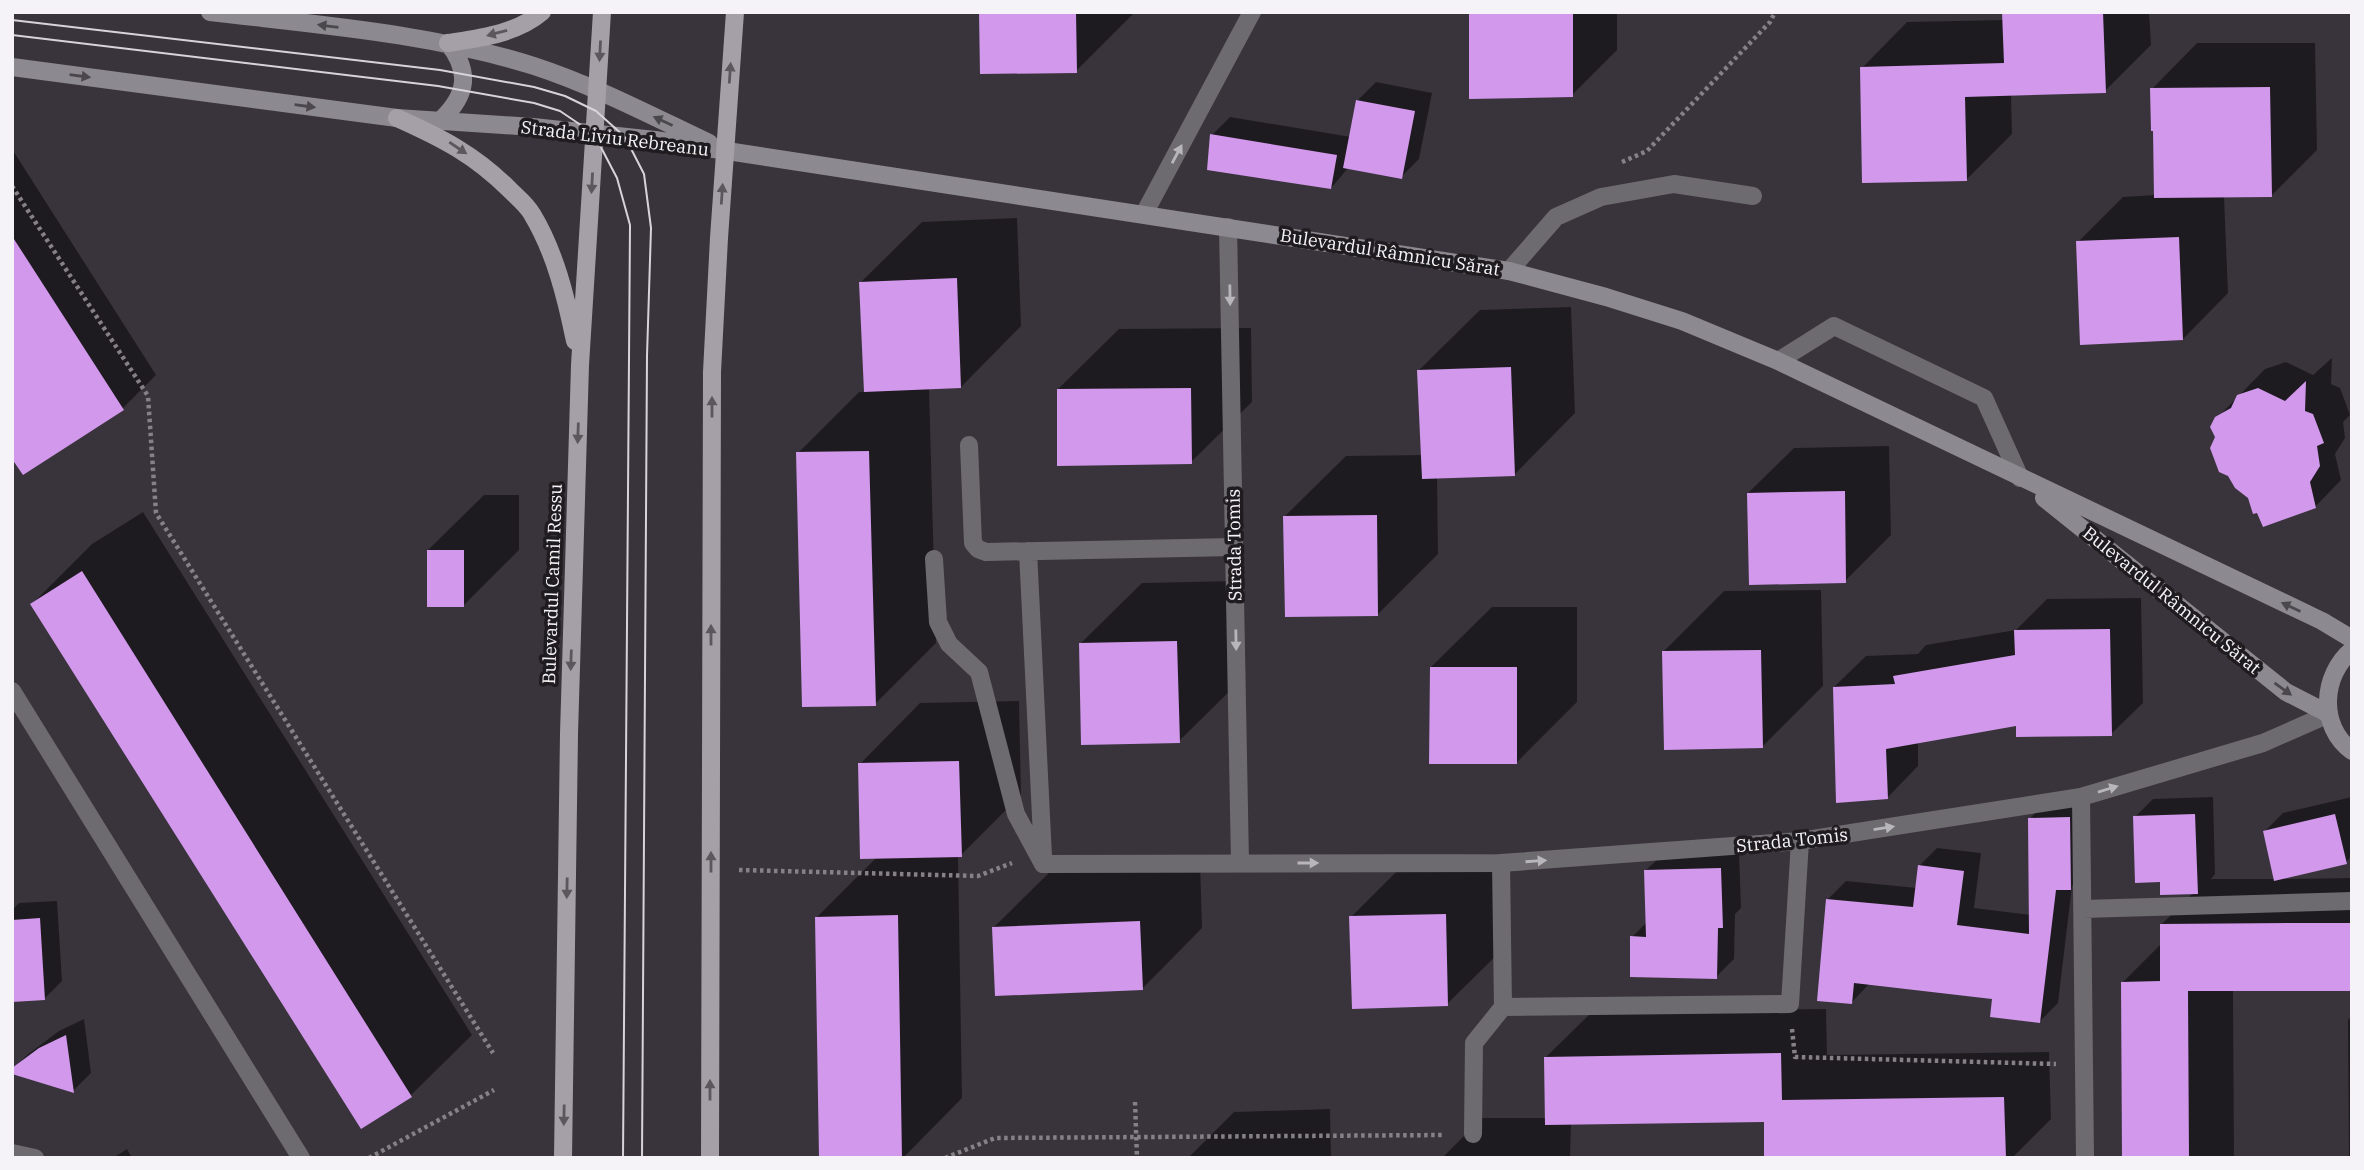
<svg xmlns="http://www.w3.org/2000/svg" width="2364" height="1170" font-family="'IBM Plex Serif',serif">
<style>
.shadow{fill:#0007}
.building{fill:#d198eb}
.lines{fill:none;stroke-linecap:round;stroke-linejoin:round}
.path{stroke:#858187;stroke-width:4.5;stroke-dasharray:3.5 3.5;stroke-linecap:butt}
.lane{stroke:#6e6b70;stroke-width:18}
.street{stroke:#6e6b70;stroke-width:18}
.secondary{stroke:#8d8990;stroke-width:18}
.primary{stroke:#a5a0a8;stroke-width:18}
.tram{stroke:#d7d4d9;stroke-width:2}
.oneway{fill:#4b484d}
.oneway2{fill:#5b575d}
.oneway3{fill:#b9b6bb}
.labels{text-anchor:middle;dominant-baseline:central;stroke-width:7;stroke-linejoin:round;paint-order:stroke}
.street-label{font-size:18px;fill:#f6f3f8;stroke:#1f1c20}
</style>
<rect width="100%" height="100%" fill="#39343c"/>
<path class="shadow" d="M 981,12 L 1135,12 L 1076,71 Z
M 1471,12 L 1617,12 L 1617,50 L 1572,95 Z
M 2004,12 L 2149,12 L 2151,45 L 2105,91 L 2011,94 L 2012,134 L 1966,180 L 1862,68 L 1907,22 L 2004,20 Z
M 2197,43 L 2315,43 L 2317,150 L 2271,196 L 2224,196 L 2228,293 L 2183,339 L 2078,242 L 2123,197 L 2155,195 L 2152,89 Z
M 1376,82 L 1432,93 L 1419,159 L 1401,177 L 1349,167 L 1331,188 L 1212,135 L 1230,117 L 1351,137 L 1358,100 Z
M 12,149 L 156,375 L 122,409 L 12,455 Z
M 1017,218 L 1021,326 L 961,387 L 929,388 L 936,643 L 875,704 L 798,453 L 859,392 L 865,392 L 861,282 L 922,222 Z
M 1571,307 L 1575,413 L 1515,474 L 1437,477 L 1438,554 L 1377,615 L 1285,516 L 1346,456 L 1423,455 L 1419,370 L 1480,310 Z
M 1251,328 L 1252,402 L 1191,462 L 1058,389 L 1119,329 Z
M 2332,358 L 2331,384 L 2340,388 L 2350,415 L 2343,422 L 2345,438 L 2335,454 L 2341,480 L 2315,507 L 2249,497 L 2217,437 L 2217,418 L 2265,369 L 2286,362 L 2313,375 Z
M 1889,446 L 1891,535 L 1845,581 L 1748,493 L 1794,448 Z
M 484,495 L 519,495 L 519,550 L 464,605 L 428,550 Z
M 143,512 L 472,1035 L 411,1095 L 32,604 L 92,544 Z
M 1237,581 L 1240,681 L 1179,741 L 1081,643 L 1142,583 Z
M 1821,590 L 1823,686 L 1762,747 L 1663,652 L 1724,591 Z
M 2141,598 L 2143,703 L 2111,734 L 2018,723 L 1918,741 L 1918,766 L 1887,798 L 1834,687 L 1866,656 L 1918,654 L 1926,645 L 2016,630 L 2047,599 Z
M 1492,607 L 1577,607 L 1577,702 L 1516,763 L 1431,667 Z
M 1019,701 L 1021,795 L 961,855 L 958,856 L 962,1098 L 903,1158 L 821,1158 L 817,917 L 877,857 L 860,764 L 920,703 Z
M 2213,797 L 2215,874 L 2211,879 L 2275,879 L 2265,831 L 2283,813 L 2352,797 L 2352,856 L 2346,862 L 2282,879 L 2352,878 L 2352,989 L 2233,989 L 2234,1158 L 2124,1158 L 2123,982 L 2162,943 L 2162,924 L 2193,893 L 2161,880 L 2135,817 L 2153,799 Z
M 2087,800 L 2088,870 L 2072,886 L 2058,1003 L 2040,1021 L 1994,998 L 1870,983 L 1852,1002 L 1827,900 L 1846,881 L 1917,888 L 1919,866 L 1937,848 L 1981,853 L 1974,908 L 2031,915 L 2029,819 L 2047,801 Z
M 1739,851 L 1741,908 L 1735,914 L 1734,959 L 1716,977 L 1632,937 L 1647,922 L 1645,871 L 1664,853 Z
M 1506,854 L 1508,944 L 1447,1004 L 1351,917 L 1412,856 Z
M 1200,861 L 1202,928 L 1142,989 L 994,927 L 1055,867 Z
M 57,901 L 62,981 L 44,999 L 12,1000 L 12,910 L 19,903 Z
M 1826,1009 L 1827,1055 L 2049,1052 L 2051,1119 L 2012,1158 L 1766,1158 L 1766,1120 L 1571,1123 L 1570,1158 L 1442,1158 L 1482,1118 L 1547,1118 L 1546,1057 L 1592,1012 Z
M 2352,1016 L 2352,1158 L 2349,1158 L 2348,1020 Z
M 84,1019 L 91,1073 L 73,1091 L 12,1070 L 27,1055 L 59,1031 Z
M 1330,1109 L 1331,1158 L 1188,1158 L 1234,1112 Z
M 127,1149 L 132,1158 L 113,1158 Z"/>
<path class="building" d="M 979,12 L 1076,12 L 1077,73 L 980,74 Z
M 1469,12 L 1573,12 L 1573,97 L 1469,99 Z
M 2002,12 L 2103,12 L 2106,93 L 1965,97 L 1967,181 L 1862,183 L 1860,67 L 2004,63 Z
M 2270,87 L 2272,197 L 2154,198 L 2153,131 L 2151,131 L 2150,88 Z
M 1356,100 L 1415,111 L 1402,179 L 1343,168 Z
M 1210,134 L 1337,155 L 1331,189 L 1207,170 Z
M 12,236 L 124,410 L 23,475 L 12,459 Z
M 2179,237 L 2183,340 L 2080,345 L 2076,241 Z
M 957,278 L 961,388 L 864,392 L 859,282 Z
M 1511,367 L 1515,476 L 1422,479 L 1417,370 Z
M 2306,381 L 2305,411 L 2313,414 L 2324,443 L 2317,446 L 2320,466 L 2310,482 L 2316,508 L 2263,527 L 2257,513 L 2253,514 L 2248,498 L 2235,488 L 2228,476 L 2219,472 L 2210,448 L 2215,437 L 2210,427 L 2215,417 L 2231,408 L 2237,395 L 2258,388 L 2285,401 Z
M 1191,388 L 1192,464 L 1057,466 L 1057,389 Z
M 869,451 L 876,706 L 802,707 L 796,452 Z
M 1845,491 L 1846,583 L 1749,585 L 1747,493 Z
M 1377,515 L 1378,616 L 1285,617 L 1283,516 Z
M 427,550 L 464,550 L 464,607 L 427,607 Z
M 82,571 L 412,1097 L 361,1129 L 30,604 Z
M 2110,629 L 2112,736 L 2016,737 L 2016,726 L 1886,749 L 1888,799 L 1836,803 L 1833,687 L 1895,684 L 1893,676 L 2015,655 L 2014,630 Z
M 1177,641 L 1180,743 L 1081,745 L 1079,643 Z
M 1761,650 L 1763,748 L 1664,750 L 1662,651 Z
M 1430,667 L 1517,667 L 1517,764 L 1429,764 Z
M 959,761 L 962,857 L 860,859 L 858,763 Z
M 2195,814 L 2198,894 L 2160,895 L 2160,882 L 2135,883 L 2133,816 Z
M 2335,814 L 2347,864 L 2274,881 L 2263,831 Z
M 2070,817 L 2071,890 L 2056,890 L 2040,1023 L 1990,1017 L 1992,999 L 1854,983 L 1852,1004 L 1817,1001 L 1826,899 L 1913,907 L 1918,865 L 1964,871 L 1957,925 L 2029,934 L 2028,818 Z
M 1721,868 L 1723,928 L 1718,928 L 1717,979 L 1630,977 L 1630,936 L 1646,937 L 1644,870 Z
M 1446,914 L 1448,1006 L 1352,1009 L 1349,916 Z
M 898,915 L 902,1158 L 819,1158 L 815,917 Z
M 40,918 L 45,1000 L 12,1002 L 12,920 Z
M 1140,921 L 1143,990 L 995,996 L 992,927 Z
M 2302,923 L 2352,923 L 2352,991 L 2188,991 L 2189,1158 L 2122,1158 L 2121,982 L 2160,981 L 2160,924 Z
M 66,1035 L 74,1093 L 12,1074 L 12,1068 L 39,1048 Z
M 1781,1053 L 1782,1100 L 2004,1097 L 2006,1158 L 1764,1158 L 1764,1122 L 1545,1125 L 1544,1057 Z"/>
<g class="lines">
<path class="path" d="M 1622,162 L 1647,151 L 1770,22 L 1775,12
M 12,186 L 148,396 L 156,513 L 493,1053
M 739,870 L 978,876 L 1012,863
M 1792,1029 L 1795,1057 L 2056,1064
M 1135,1102 L 1137,1158
M 369,1158 L 494,1090
M 945,1158 L 995,1138 L 1444,1135"/>
<path class="lane" d="M 1509,271 L 1556,217 L 1601,197 L 1674,184 L 1753,196
M 1778,361 L 1834,326 L 1984,398 L 2020,478
M 969,445 L 973,543 L 978,549 L 986,552 L 1234,547
M 1028,551 L 1043,857
M 934,559 L 938,622 L 949,644 L 979,672 L 1016,814 L 1043,864
M 2081,797 L 2085,1158
M 2083,909 L 2352,901
M 1503,1007 L 1790,1004 L 1800,841
M 1473,1134 L 1474,1043 L 1503,1007 L 1501,863"/>
<path class="street" d="M 1144,214 L 1252,12
M 1228,227 L 1240,863
M 12,691 L 301,1158
M 1043,864 L 1501,863 L 1800,841 L 2081,797 L 2263,743 L 2329,714
M 12,1153 L 35,1158"/>
<path class="secondary" d="M 210,12 C 319,25 429,33 534,66 C 595,86 652,116 709,143
M 12,67 L 397,118 L 533,127 L 655,140 L 1509,271 L 1606,297 L 1682,321 L 1778,361 L 2322,621 L 2352,639
M 441,120 C 467,95 471,72 448,43
M 2044,498 L 2286,692 L 2329,714
M 2352,650 C 2322,675 2318,726 2352,751"/>
<path class="primary" d="M 448,43 C 480,38 516,34 542,12
M 397,118 C 442,138 475,155 510,190 C 517,197 527,205 532,214 C 555,252 566,297 575,341
M 563,1158 L 569,734 L 580,365 L 602,12
M 710,1158 L 712,372 L 719,238 L 735,12"/>
<path class="tram" d="M 12,20 L 440,70 L 534,87 L 565,96 L 596,111 L 625,137 L 644,174 L 651,228 L 647,356 L 642,1158
M 12,35 L 438,86 L 534,103 L 560,111 L 594,134 L 617,178 L 630,225 L 623,1158"/>
</g>
<defs><path id="oneway-solid" d="M-6-.8H1V-3.2L6.5 0L1 3.2V.8H-6Z" transform="scale(1.75)"/></defs>
<g class="oneway">
<use href="#oneway-solid" transform="translate(328 26) rotate(-173)"/>
<use href="#oneway-solid" transform="translate(80 76) rotate(8)"/>
<use href="#oneway-solid" transform="translate(305 106) rotate(8)"/>
<use href="#oneway-solid" transform="translate(663 121) rotate(-155)"/>
<use href="#oneway-solid" transform="translate(2291 607) rotate(-155)"/>
<use href="#oneway-solid" transform="translate(2283 689) rotate(36)"/>
</g>
<g class="oneway2">
<use href="#oneway-solid" transform="translate(497 33) rotate(165)"/>
<use href="#oneway-solid" transform="translate(600 51) rotate(93)"/>
<use href="#oneway-solid" transform="translate(730 73) rotate(-86)"/>
<use href="#oneway-solid" transform="translate(458 148) rotate(34)"/>
<use href="#oneway-solid" transform="translate(592 183) rotate(93)"/>
<use href="#oneway-solid" transform="translate(722 194) rotate(-86)"/>
<use href="#oneway-solid" transform="translate(712 407) rotate(-90)"/>
<use href="#oneway-solid" transform="translate(578 433) rotate(92)"/>
<use href="#oneway-solid" transform="translate(711 635) rotate(-90)"/>
<use href="#oneway-solid" transform="translate(571 660) rotate(92)"/>
<use href="#oneway-solid" transform="translate(711 862) rotate(-90)"/>
<use href="#oneway-solid" transform="translate(567 888) rotate(91)"/>
<use href="#oneway-solid" transform="translate(710 1090) rotate(-90)"/>
<use href="#oneway-solid" transform="translate(564 1115) rotate(91)"/>
</g>
<g class="oneway3">
<use href="#oneway-solid" transform="translate(1177 154) rotate(-62)"/>
<use href="#oneway-solid" transform="translate(1230 295) rotate(89)"/>
<use href="#oneway-solid" transform="translate(1236 640) rotate(89)"/>
<use href="#oneway-solid" transform="translate(2108 789) rotate(-17)"/>
<use href="#oneway-solid" transform="translate(1884 828) rotate(-9)"/>
<use href="#oneway-solid" transform="translate(1536 861) rotate(-4)"/>
<use href="#oneway-solid" transform="translate(1308 863)"/>
</g>
<g class="labels">
<g class="street-label">
<text transform="translate(615 138) rotate(7)">Strada Liviu Rebreanu</text>
<text transform="translate(1390 252) rotate(9)">Bulevardul Râmnicu Sărat</text>
<text transform="translate(1234 545) rotate(-91)">Strada Tomis</text>
<text transform="translate(552 584) rotate(-88)">Bulevardul Camil Ressu</text>
<text transform="translate(2172 600) rotate(39)">Bulevardul Râmnicu Sărat</text>
<text transform="translate(1792 840) rotate(-6)">Strada Tomis</text>
</g>
</g>
<rect width="2364" height="1170" fill="none" stroke="#f6f3f8" stroke-width="28"/>
</svg>
